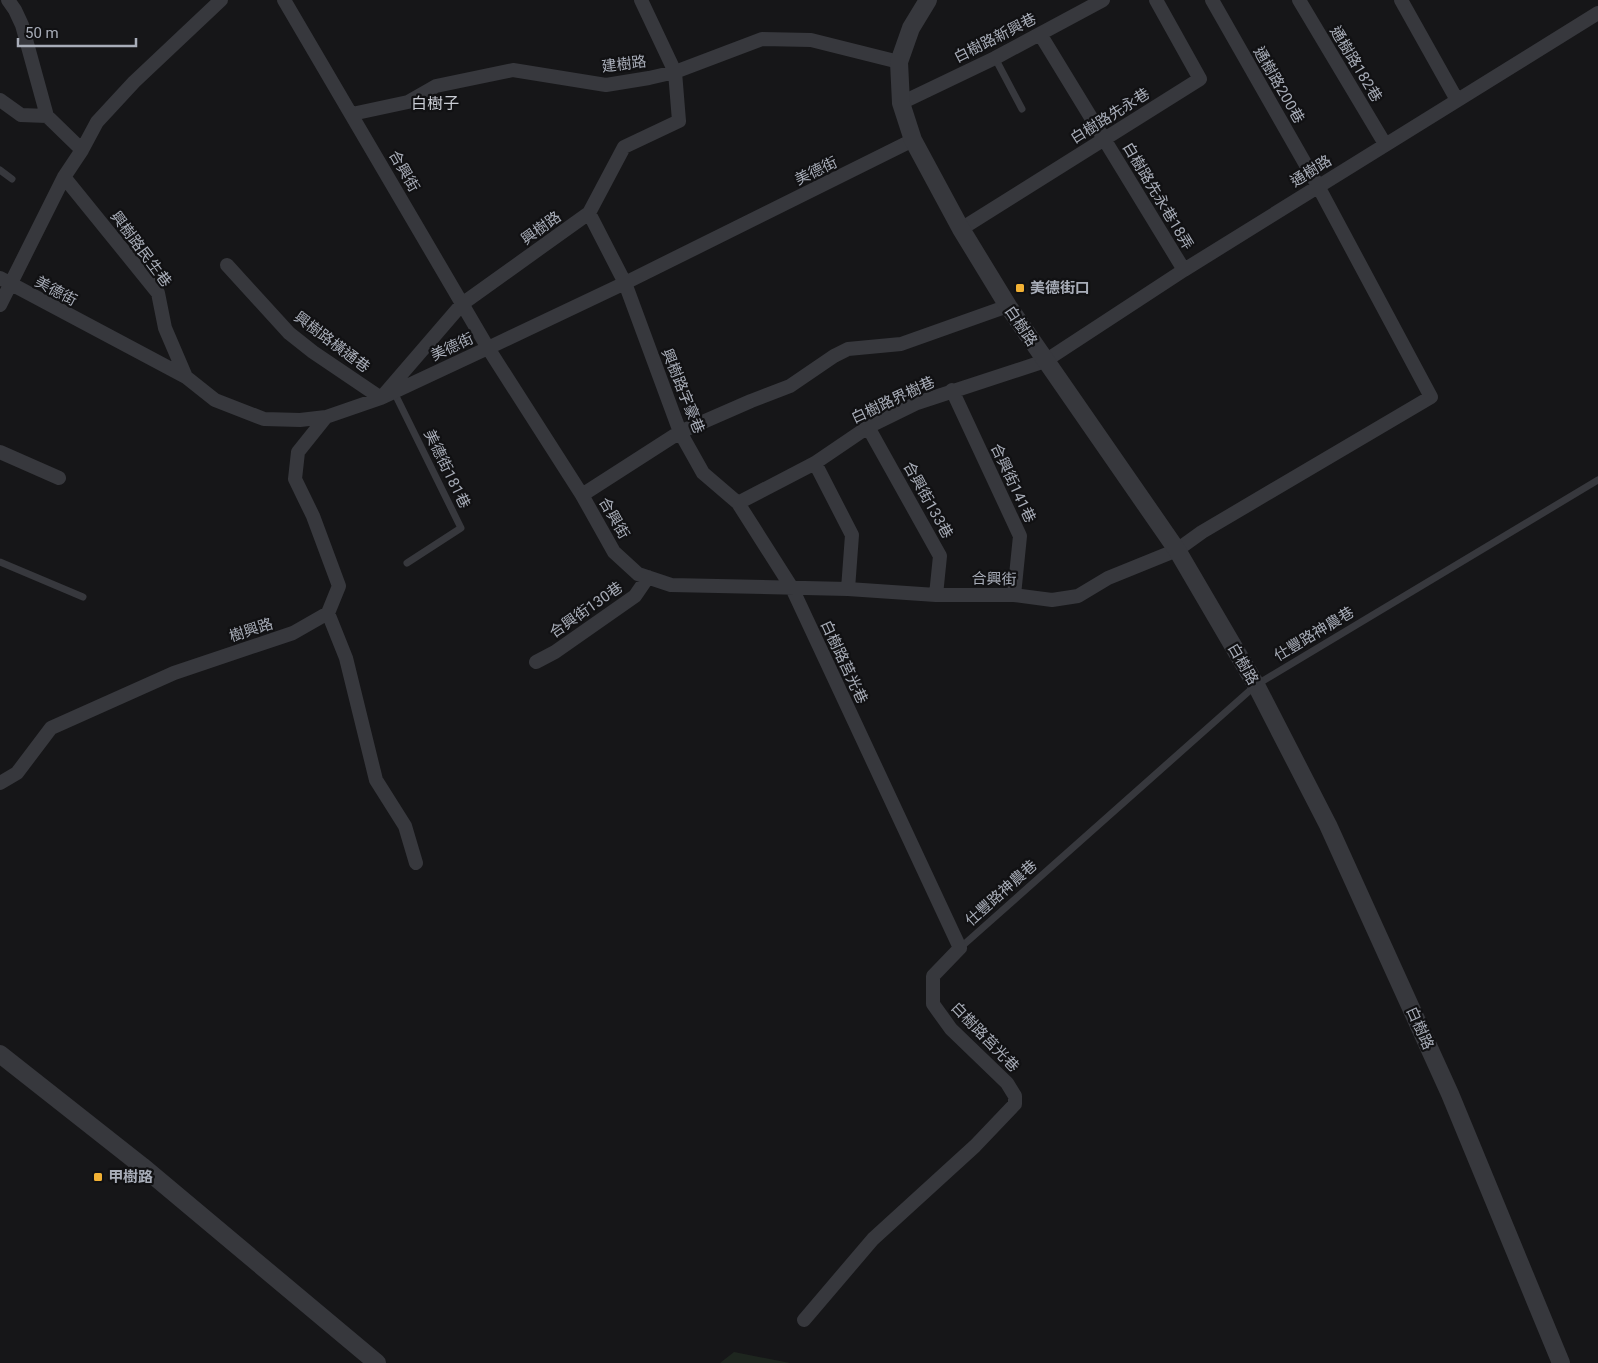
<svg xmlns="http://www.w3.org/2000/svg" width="1598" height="1363" font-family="Roboto,'Noto Sans TC',sans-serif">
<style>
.green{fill:#1e261f}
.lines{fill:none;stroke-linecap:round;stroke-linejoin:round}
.service{stroke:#37383d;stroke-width:7}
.minor{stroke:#37383d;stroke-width:14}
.tertiary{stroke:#37383d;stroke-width:18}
.poi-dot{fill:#f2b134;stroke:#111113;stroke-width:2}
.labels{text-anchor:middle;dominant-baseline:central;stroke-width:4.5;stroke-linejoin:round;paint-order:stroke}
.street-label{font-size:15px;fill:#a8adb8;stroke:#111113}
.poi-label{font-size:15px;font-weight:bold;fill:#a8adb8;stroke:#111113;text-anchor:start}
.neighbourhood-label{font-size:16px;fill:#c9ccd4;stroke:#111113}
</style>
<rect width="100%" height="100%" fill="#161618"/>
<path class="green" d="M 734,1352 L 790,1363 L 720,1363 Z"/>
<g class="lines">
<path class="service" d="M 995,58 L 1022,109
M 0,170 L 12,179
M 394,392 L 461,528 L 407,563
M 0,562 L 83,597
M 960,948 L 1256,685 L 1598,480"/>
<path class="minor" d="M 8,0 L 15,10 L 22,25 L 47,116 L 82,150
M 284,0 L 488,348 L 582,495 L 614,552 L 638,574 L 671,585 L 848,589 L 936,595 L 1014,595 L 1052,600 L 1078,596 L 1108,578 L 1177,550 L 1202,532 L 1431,397 L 1318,186 L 1212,0
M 1299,0 L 1385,144
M 1401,0 L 1457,100
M 1040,34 L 1184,270
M 0,100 L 21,115 L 47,116
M 901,103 L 995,58 L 1103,0
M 352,114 L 408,102 L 436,86 L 513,70 L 606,85 L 649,78 L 675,72 L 762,39 L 811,40 L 899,62
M 64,177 L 158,293 L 165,328 L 186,377
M 589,213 L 625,283 L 680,432 L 703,473 L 738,503 L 792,588 L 960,948 L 933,976 L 933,1004 L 951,1029 L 1007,1083 L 1015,1096 L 1015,1104 L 975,1146 L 873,1239 L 804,1320
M 961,229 L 1200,79 L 1156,0
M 227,265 L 289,333 L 313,352 L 381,398 L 462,304 L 589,213 L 624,147 L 679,121 L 675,72 L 641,0
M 0,278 L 186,377 L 215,400 L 264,419 L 300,420 L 326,417 L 381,398 L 488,348 L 625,283 L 913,140
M 0,305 L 64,177 L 82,150 L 97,122 L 134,82 L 221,0
M 952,390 L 1020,536 L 1014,595
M 868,427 L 940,556 L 936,595
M 0,452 L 59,478
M 815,463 L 852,535 L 848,589
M 582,495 L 680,432 L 751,401 L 790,386 L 834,356 L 848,349 L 901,344 L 1008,306
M 738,503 L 815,463 L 868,427 L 917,403 L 1045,361 L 1184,270 L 1598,13
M 328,613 L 346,658 L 376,780 L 405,826 L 416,863
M 536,662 L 555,652 L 635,596 L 648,577
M 0,783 L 17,773 L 51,728 L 174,673 L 293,633 L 328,613 L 339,586 L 313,516 L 295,479 L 298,452 L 326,417"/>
<path class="tertiary" d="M 928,0 L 911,28 L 899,62 L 901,103 L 913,140 L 961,229 L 1008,306 L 1177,550 L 1256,685 L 1328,825 L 1450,1094 L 1561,1363
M 0,1054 L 142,1166 L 377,1363"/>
</g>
<g class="poi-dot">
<rect x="1015" y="283" width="10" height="10" rx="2.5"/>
<rect x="93" y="1172" width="10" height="10" rx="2.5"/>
</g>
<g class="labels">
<g class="street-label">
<text transform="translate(995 38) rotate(-27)">白樹路新興巷</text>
<text transform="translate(624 64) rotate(-7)">建樹路</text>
<text transform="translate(1356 64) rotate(59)">通樹路182巷</text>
<text transform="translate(1279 85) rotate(60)">通樹路200巷</text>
<text transform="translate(1110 116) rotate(-32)">白樹路先永巷</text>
<text transform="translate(404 171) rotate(60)">合興街</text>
<text transform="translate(816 171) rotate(-26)">美德街</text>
<text transform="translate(1311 171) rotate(-32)">通樹路</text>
<text transform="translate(1158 196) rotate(59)">白樹路先永巷18弄</text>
<text transform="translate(541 228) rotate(-36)">興樹路</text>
<text transform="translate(141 249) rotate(53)">興樹路民生巷</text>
<text transform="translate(56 291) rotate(28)">美德街</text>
<text transform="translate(1021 326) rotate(56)">白樹路</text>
<text transform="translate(332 342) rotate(37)">興樹路橫通巷</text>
<text transform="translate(452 347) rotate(-25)">美德街</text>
<text transform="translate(683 391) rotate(68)">興樹路字豪巷</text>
<text transform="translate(893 400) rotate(-25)">白樹路界樹巷</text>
<text transform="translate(447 469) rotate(64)">美德街181巷</text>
<text transform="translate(1013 483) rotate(65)">合興街141巷</text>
<text transform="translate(928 500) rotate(61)">合興街133巷</text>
<text transform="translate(614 518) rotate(60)">合興街</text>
<text transform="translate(994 579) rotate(1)">合興街</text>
<text transform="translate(586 610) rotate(-35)">合興街130巷</text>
<text transform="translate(251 630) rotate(-18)">樹興路</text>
<text transform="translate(1314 634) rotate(-31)">仕豐路神農巷</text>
<text transform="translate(844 662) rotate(65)">白樹路莒光巷</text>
<text transform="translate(1243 664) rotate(60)">白樹路</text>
<text transform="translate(1001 893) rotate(-42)">仕豐路神農巷</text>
<text transform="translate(1420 1028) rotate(66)">白樹路</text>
<text transform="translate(985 1037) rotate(46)">白樹路莒光巷</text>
</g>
<g class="poi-label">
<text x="1030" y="288">美德街口</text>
<text x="108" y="1177">甲樹路</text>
</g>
<g class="neighbourhood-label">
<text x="435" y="103">白樹子</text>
</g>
</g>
<path d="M18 38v8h118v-8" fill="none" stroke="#a8adb8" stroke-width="2.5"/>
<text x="25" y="38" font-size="15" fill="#a8adb8" stroke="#111113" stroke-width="4" paint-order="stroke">50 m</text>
</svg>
